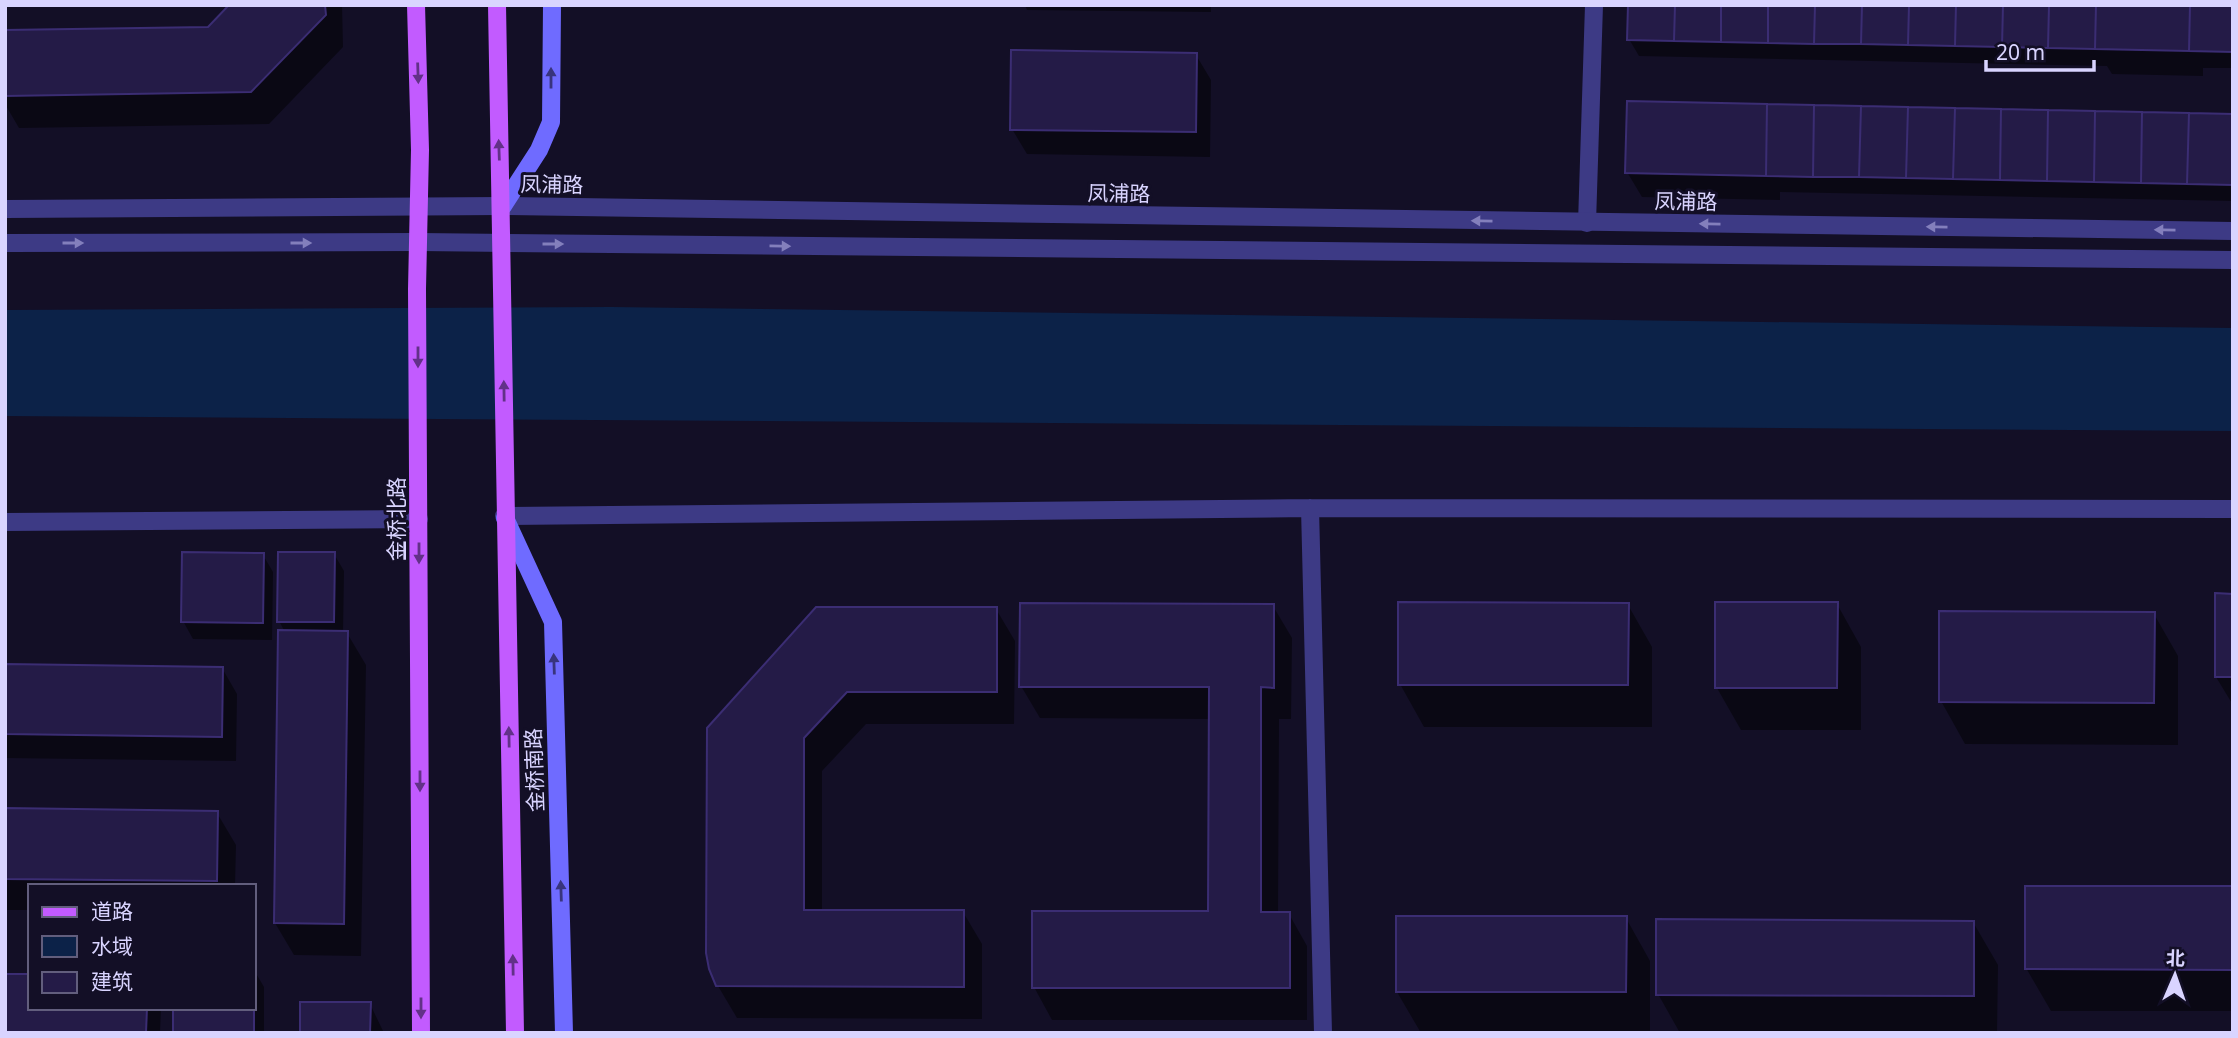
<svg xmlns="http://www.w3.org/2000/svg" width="2238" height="1038" font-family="'Noto Sans','Noto Sans SC',sans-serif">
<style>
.water{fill:#0c2248}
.shadow{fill:#0007}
.building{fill:#241b47;stroke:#3b2d73;stroke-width:2}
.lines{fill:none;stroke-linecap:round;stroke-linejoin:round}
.minor{stroke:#3d3a85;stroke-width:18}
.tertiary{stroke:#3d3a85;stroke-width:18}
.secondary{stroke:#6f6bff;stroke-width:18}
.primary{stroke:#c25bff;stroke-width:18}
.oneway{fill:#623188}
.oneway2{fill:#38347d}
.oneway3{fill:#837fbc}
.labels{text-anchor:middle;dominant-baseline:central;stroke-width:6;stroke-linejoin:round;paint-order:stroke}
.street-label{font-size:21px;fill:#d9d4ff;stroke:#130f26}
</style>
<rect width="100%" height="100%" fill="#130f26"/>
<path class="water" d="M 611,307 L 2233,328 L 2233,431 L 5,416 L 5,310 Z"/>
<path class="shadow" d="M 231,5 L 342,5 L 343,47 L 269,124 L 19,128 L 5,104 L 5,32 L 209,28 Z
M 1025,5 L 1211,5 L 1211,12 L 1027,10 Z
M 2233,5 L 2233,68 L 2203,68 L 2203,76 L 2112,74 L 2107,66 L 1639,56 L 1629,39 Z
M 1196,55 L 1211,80 L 1210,157 L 1027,154 L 1012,129 Z
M 2233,115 L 2233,201 L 1780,192 L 1780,200 L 1642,197 L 1627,172 Z
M 334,554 L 344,571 L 343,633 L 347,633 L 366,665 L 361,956 L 294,955 L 275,923 L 285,632 L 279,621 Z
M 263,555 L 273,572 L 272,640 L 193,639 L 183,621 Z
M 2233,595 L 2233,705 L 2216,677 Z
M 1837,604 L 1861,647 L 1861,730 L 1741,730 L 1717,688 Z
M 1628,605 L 1652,647 L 1652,727 L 1424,727 L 1400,684 Z
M 1273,606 L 1292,638 L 1291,719 L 1279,719 L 1278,914 L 1289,914 L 1307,946 L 1307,1020 L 1052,1020 L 1034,987 L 1210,913 L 1210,719 L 1040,718 L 1021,686 Z
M 996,609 L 1015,641 L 1014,724 L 866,724 L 822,771 L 822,912 L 963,912 L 982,944 L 982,1019 L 737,1018 L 718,986 L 709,728 Z
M 2154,614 L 2178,656 L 2178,745 L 1965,744 L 1941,701 Z
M 5,665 L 222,668 L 237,694 L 236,761 L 5,758 Z
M 5,810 L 217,813 L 236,845 L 235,886 L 30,886 L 30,910 L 5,910 Z
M 2233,888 L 2233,1011 L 2051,1011 L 2026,968 Z
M 1626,918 L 1650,961 L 1650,1033 L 1421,1033 L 1397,992 Z
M 1973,922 L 1998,965 L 1997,1033 L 1680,1033 L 1658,994 Z
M 254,970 L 264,987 L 264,1033 L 174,1033 L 254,1008 Z
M 370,1004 L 384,1033 L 302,1033 Z
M 30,1008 L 161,1008 L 160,1033 L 5,1033 Z"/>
<path class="building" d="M 229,5 L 325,5 L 326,15 L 251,92 L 5,96 L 5,30 L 208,27 Z
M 1628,5 L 1675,5 L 1674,41 L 1627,40 Z
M 1675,5 L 1721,5 L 1721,42 L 1674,41 Z
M 1721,5 L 1768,5 L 1768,43 L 1721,42 Z
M 1768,5 L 1815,5 L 1814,44 L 1768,43 Z
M 1815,5 L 1862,5 L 1861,44 L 1814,44 Z
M 1862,5 L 1909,5 L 1908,45 L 1861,44 Z
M 1909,5 L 1956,5 L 1955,46 L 1908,45 Z
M 1956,5 L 2003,5 L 2002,47 L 1955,46 Z
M 2003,5 L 2049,5 L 2048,48 L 2002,47 Z
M 2049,5 L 2096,5 L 2095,49 L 2048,48 Z
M 2096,5 L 2190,5 L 2189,51 L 2095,49 Z
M 2190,5 L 2233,5 L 2233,52 L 2189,51 Z
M 1011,50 L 1197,53 L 1196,132 L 1010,130 Z
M 1627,101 L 1767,104 L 1766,176 L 1625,173 Z
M 1767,104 L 1814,105 L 1813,177 L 1766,176 Z
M 1814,105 L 1861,106 L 1859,177 L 1813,177 Z
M 1861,106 L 1908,107 L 1906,178 L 1859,177 Z
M 1908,107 L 1955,108 L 1953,179 L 1906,178 Z
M 1955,108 L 2001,109 L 2000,180 L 1953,179 Z
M 2001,109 L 2048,110 L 2047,181 L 2000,180 Z
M 2048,110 L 2095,111 L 2094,182 L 2047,181 Z
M 2095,111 L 2142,112 L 2141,183 L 2094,182 Z
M 2142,112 L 2189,113 L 2187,184 L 2141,183 Z
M 2189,113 L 2233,114 L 2233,185 L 2187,184 Z
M 182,552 L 264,553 L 263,623 L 181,622 Z
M 278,552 L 335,552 L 334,622 L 277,622 Z
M 2215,593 L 2233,594 L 2233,677 L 2215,677 Z
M 1398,602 L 1629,603 L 1628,685 L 1398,685 Z
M 1715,602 L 1838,602 L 1837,688 L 1715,688 Z
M 1020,603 L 1274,604 L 1274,688 L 1261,687 L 1261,912 L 1290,912 L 1290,988 L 1032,988 L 1032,911 L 1208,911 L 1209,687 L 1019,687 Z
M 816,607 L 997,607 L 997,692 L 847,692 L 804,738 L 804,910 L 964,910 L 964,987 L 716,986 L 709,969 L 706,953 L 707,728 Z
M 1939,611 L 2155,612 L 2154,703 L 1939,702 Z
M 278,630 L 348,631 L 344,924 L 274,923 Z
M 5,664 L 223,667 L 222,737 L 5,734 Z
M 5,808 L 218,811 L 217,881 L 5,879 Z
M 2025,886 L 2233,886 L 2233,970 L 2025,969 Z
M 1396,916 L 1627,916 L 1626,992 L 1396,992 Z
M 1656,919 L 1974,921 L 1974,996 L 1656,995 Z
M 254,968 L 254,1033 L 173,1033 L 173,1008 L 254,1008 Z
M 5,974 L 30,974 L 30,1008 L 147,1008 L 146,1033 L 5,1033 Z
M 300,1002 L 371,1002 L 370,1033 L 300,1033 Z"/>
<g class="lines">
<path class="minor" d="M 1587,223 L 1594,5
M 1310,508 L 1323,1033
M 504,516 L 1310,508 L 2233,509
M 5,522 L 419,519"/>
<path class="tertiary" d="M 5,209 L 503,206 L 2233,231
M 5,243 L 419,242 L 2233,260"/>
<path class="secondary" d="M 503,206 L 539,150 L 551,122 L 552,5
M 505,518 L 553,622 L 564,1033"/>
<path class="primary" d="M 416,5 L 420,150 L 417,289 L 421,1033
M 497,5 L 515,1033"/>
</g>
<defs><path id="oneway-solid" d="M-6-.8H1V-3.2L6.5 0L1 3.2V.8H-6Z" transform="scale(1.75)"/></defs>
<g class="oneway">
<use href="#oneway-solid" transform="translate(418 73) rotate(88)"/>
<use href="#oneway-solid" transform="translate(499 150) rotate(-92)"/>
<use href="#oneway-solid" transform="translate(418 357) rotate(90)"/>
<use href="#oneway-solid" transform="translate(504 391) rotate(-91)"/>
<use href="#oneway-solid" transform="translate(419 553) rotate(90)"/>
<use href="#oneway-solid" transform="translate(509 737) rotate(-91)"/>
<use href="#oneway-solid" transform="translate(420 781) rotate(90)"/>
<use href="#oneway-solid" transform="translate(513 965) rotate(-91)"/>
<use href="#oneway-solid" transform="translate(421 1008) rotate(90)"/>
</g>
<g class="oneway2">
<use href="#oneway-solid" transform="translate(551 78) rotate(-90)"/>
<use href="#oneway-solid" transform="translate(554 664) rotate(-92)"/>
<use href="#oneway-solid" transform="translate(561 891) rotate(-92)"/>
</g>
<g class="oneway3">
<use href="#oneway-solid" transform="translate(1482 221) rotate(-179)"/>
<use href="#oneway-solid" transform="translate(1710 224) rotate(-179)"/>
<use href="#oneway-solid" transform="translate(1937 227) rotate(-179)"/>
<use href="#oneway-solid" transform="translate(2165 230) rotate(-179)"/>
<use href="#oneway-solid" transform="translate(73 243)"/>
<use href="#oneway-solid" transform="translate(301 243)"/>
<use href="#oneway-solid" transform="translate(553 244)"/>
<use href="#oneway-solid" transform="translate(780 246) rotate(1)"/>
</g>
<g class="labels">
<g class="street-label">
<text transform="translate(552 184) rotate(1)">凤浦路</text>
<text transform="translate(1119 193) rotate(1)">凤浦路</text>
<text transform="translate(1686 201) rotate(1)">凤浦路</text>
<text transform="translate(396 519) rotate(-90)">金桥北路</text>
<text transform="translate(534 770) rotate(-92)">金桥南路</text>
</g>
</g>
<rect width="2238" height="1038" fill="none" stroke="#d9d4ff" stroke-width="14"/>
<rect x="28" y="884" width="228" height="126" fill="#130f26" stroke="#625e7d" stroke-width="2"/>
<rect x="42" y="907" width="35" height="10" fill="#c25bff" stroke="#625e7d" stroke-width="2"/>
<text x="91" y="919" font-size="21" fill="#d9d4ff">道路</text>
<rect x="42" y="936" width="35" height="21" fill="#0c2248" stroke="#625e7d" stroke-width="2"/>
<text x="91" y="954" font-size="21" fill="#d9d4ff">水域</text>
<rect x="42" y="972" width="35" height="21" fill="#241b47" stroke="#625e7d" stroke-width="2"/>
<text x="91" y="989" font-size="21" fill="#d9d4ff">建筑</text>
<g transform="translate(2175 975) rotate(2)" stroke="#130f26" stroke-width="5" paint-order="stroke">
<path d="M0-5L12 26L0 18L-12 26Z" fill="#d9d4ff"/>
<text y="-10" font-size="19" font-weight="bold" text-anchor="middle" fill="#d9d4ff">北</text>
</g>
<path d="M1986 60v10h108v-10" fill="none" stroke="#d9d4ff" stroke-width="3.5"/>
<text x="1996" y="60" font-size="21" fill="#d9d4ff" stroke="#130f26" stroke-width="5" paint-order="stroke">20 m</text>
</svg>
